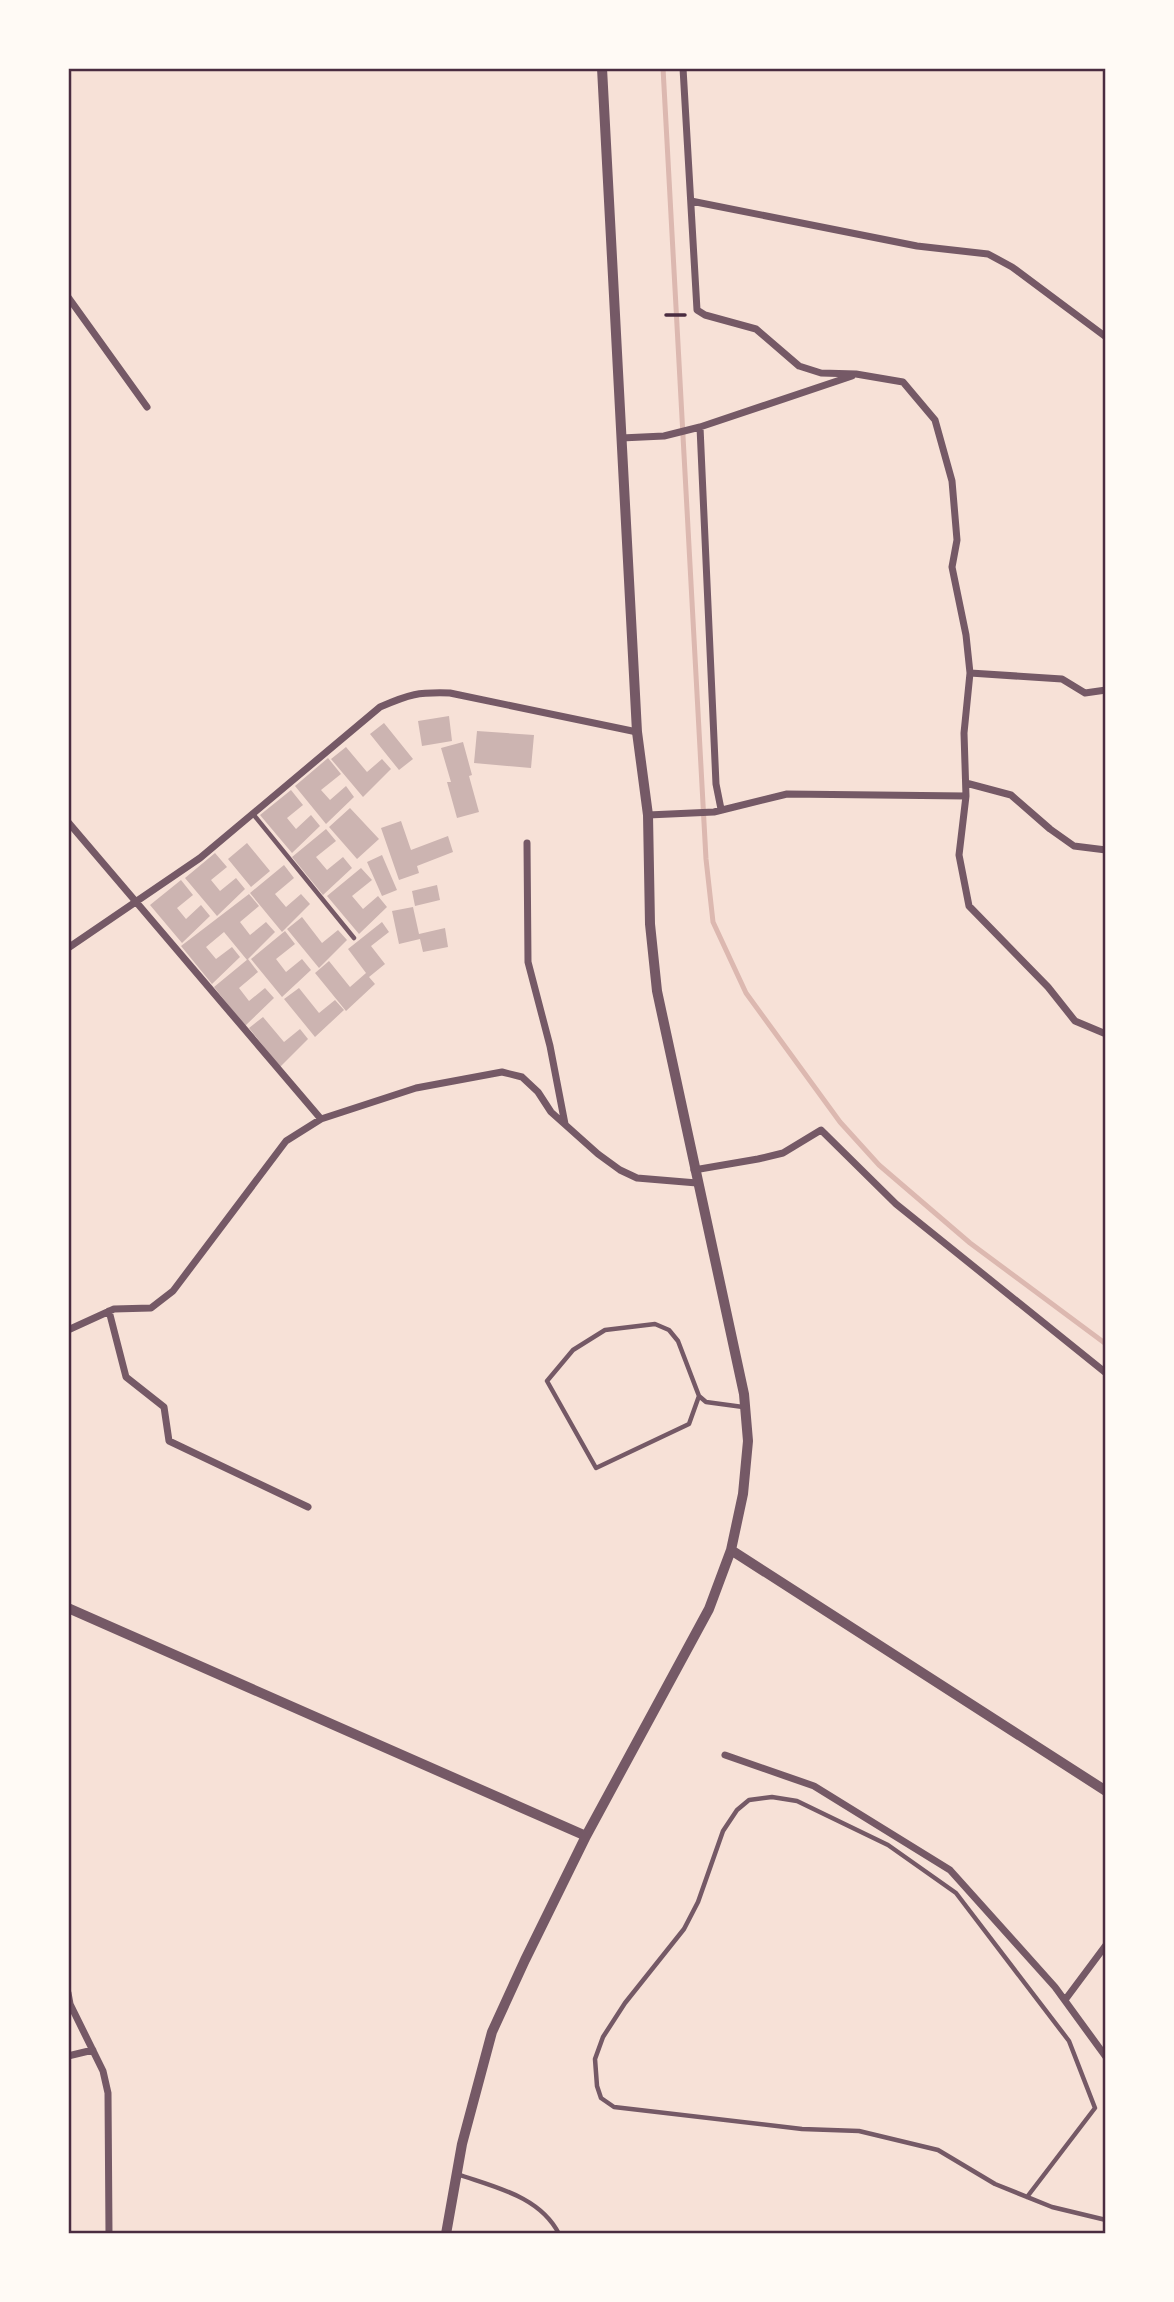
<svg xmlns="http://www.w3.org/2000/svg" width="1174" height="2302" font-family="'Open Sans',sans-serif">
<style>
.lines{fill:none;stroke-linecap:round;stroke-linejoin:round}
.stream{stroke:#dcb8b0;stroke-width:5}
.building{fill:#ccb4b1}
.path{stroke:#4a2c40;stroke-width:3.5}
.service{stroke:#755966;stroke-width:4.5}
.minor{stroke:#755966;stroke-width:7}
.tertiary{stroke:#755966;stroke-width:10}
.neatline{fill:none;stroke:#4a2c40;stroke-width:2.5}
</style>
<rect width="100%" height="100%" fill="#f7e1d7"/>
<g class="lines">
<path class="stream" d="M 663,68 L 706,859 L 713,922 L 746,993 L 840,1122 L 879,1165 L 970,1243 L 1106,1344"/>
</g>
<path class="building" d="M 449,716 L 452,741 L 422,746 L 418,721 Z
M 384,723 L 413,759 L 399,770 L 370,734 Z
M 477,731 L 534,735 L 531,768 L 474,763 Z
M 463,742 L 472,775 L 469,776 L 479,812 L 457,818 L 447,782 L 451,782 L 441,748 Z
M 346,747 L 367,772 L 382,759 L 391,769 L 363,797 L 331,759 Z
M 328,758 L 341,774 L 321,790 L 330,800 L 346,786 L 354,797 L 326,824 L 295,786 Z
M 291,790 L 303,805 L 287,818 L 296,829 L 311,815 L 320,826 L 292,853 L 260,815 Z
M 350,808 L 379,839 L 357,859 L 329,827 Z
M 401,821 L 411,850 L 448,836 L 453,852 L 417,866 L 419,873 L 399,880 L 381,828 Z
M 326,829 L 336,841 L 316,857 L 327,870 L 343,857 L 352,868 L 323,895 L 292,857 Z
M 247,843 L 270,871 L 251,887 L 228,859 Z
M 215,853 L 227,867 L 211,880 L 220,891 L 236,878 L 245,889 L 217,916 L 185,878 Z
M 382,855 L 397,890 L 382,896 L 367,862 Z
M 284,865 L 294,878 L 275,894 L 286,907 L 301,894 L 310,904 L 282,932 L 250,893 Z
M 361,868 L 372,880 L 352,896 L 363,909 L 378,896 L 387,907 L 359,934 L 327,896 Z
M 181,880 L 193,895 L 177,908 L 186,919 L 201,905 L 210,916 L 182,943 L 150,905 Z
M 437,885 L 440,900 L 415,906 L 412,891 Z
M 249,894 L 259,906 L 240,922 L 250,935 L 266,922 L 275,932 L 247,960 L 224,932 L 206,947 L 216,959 L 232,947 L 240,957 L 212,984 L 181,946 Z
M 413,907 L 419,934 L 445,928 L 448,947 L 423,952 L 420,939 L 399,944 L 392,911 Z
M 302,917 L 322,943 L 338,930 L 347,940 L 319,968 L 287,929 Z
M 382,922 L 389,932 L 371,946 L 385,964 L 369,977 L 375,984 L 346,1011 L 315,973 L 329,961 L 350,987 L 366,973 L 348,949 Z
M 285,931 L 295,944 L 276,959 L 286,972 L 302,959 L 311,970 L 282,997 L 251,959 Z
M 248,959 L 258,972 L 239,988 L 249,1001 L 265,988 L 274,998 L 245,1026 L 214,987 Z
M 299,988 L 319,1013 L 335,1000 L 344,1010 L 315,1037 L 284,999 Z
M 263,1017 L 284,1042 L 300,1029 L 308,1039 L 280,1067 L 249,1028 Z"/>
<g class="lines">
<path class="path" d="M 666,315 L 685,315"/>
<path class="service" d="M 253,814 L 354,938
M 699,1396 L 689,1424 L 596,1468 L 547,1381 L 573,1350 L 605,1330 L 655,1324 L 669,1330 L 678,1341 L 699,1396 L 706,1402 L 743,1407
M 457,2174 C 494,2187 540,2196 559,2234
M 1027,2197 L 1095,2108 L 1069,2041 L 956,1893 L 888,1845 L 797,1801 L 772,1797 L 749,1800 L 737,1810 L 723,1831 L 698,1902 L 684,1929 L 625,2003 L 603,2037 L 595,2059 L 597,2086 L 601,2098 L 614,2107 L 802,2129 L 859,2131 L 938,2150 L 995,2184 L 1052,2207 L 1106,2220"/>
<path class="minor" d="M 683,68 L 697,310 L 705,315 L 756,329 L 799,366 L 821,373 L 856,374 L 903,382 L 935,420 L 952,481 L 957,540 L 952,567 L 966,635 L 970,673 L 964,733 L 966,796 L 959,855 L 969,906 L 1048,987 L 1075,1021 L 1106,1034
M 691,201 L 917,246 L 988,254 L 1012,267 L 1106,337
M 68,297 L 147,407
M 700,427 L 716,784 L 721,809
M 621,438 L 664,436 L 700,427 L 852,376
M 970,673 L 1062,679 L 1085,693 L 1106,690
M 966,783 L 1011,795 L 1050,829 L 1074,846 L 1106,850
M 648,815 L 714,812 L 787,794 L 966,796
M 68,822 L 321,1119
M 527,843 L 528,962 L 550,1046 L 565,1124
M 68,948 L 200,858 L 380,707 C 410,694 418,692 450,693 L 637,732
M 694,1170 L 758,1159 L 783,1153 L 821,1130 L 896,1204 L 1106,1373
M 109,1311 L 126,1377 L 164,1407 L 169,1441 L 308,1507
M 68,1330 L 114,1309 L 151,1308 L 173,1291 L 286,1141 L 321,1119 L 416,1088 L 502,1072 L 522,1077 L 538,1092 L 551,1112 L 598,1154 L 620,1170 L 637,1178 L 697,1183
M 725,1755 L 814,1786 L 950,1870 L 1055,1987 L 1106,2057
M 68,1993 L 70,2004 L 103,2071 L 108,2093 L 109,2234
M 1065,2000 L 1106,1945
M 68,2056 L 93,2050"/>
<path class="tertiary" d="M 731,1550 L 1106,1791
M 68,1608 L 586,1836
M 446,2234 L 462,2144 L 492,2032 L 525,1960 L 586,1836 L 709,1609 L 731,1550 L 743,1494 L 748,1441 L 744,1394 L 657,991 L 650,924 L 648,815 L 637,732 L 602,68"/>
</g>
<rect width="1174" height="2302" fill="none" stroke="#fffaf5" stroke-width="140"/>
<rect x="70" y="70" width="1034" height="2162" class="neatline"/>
</svg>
